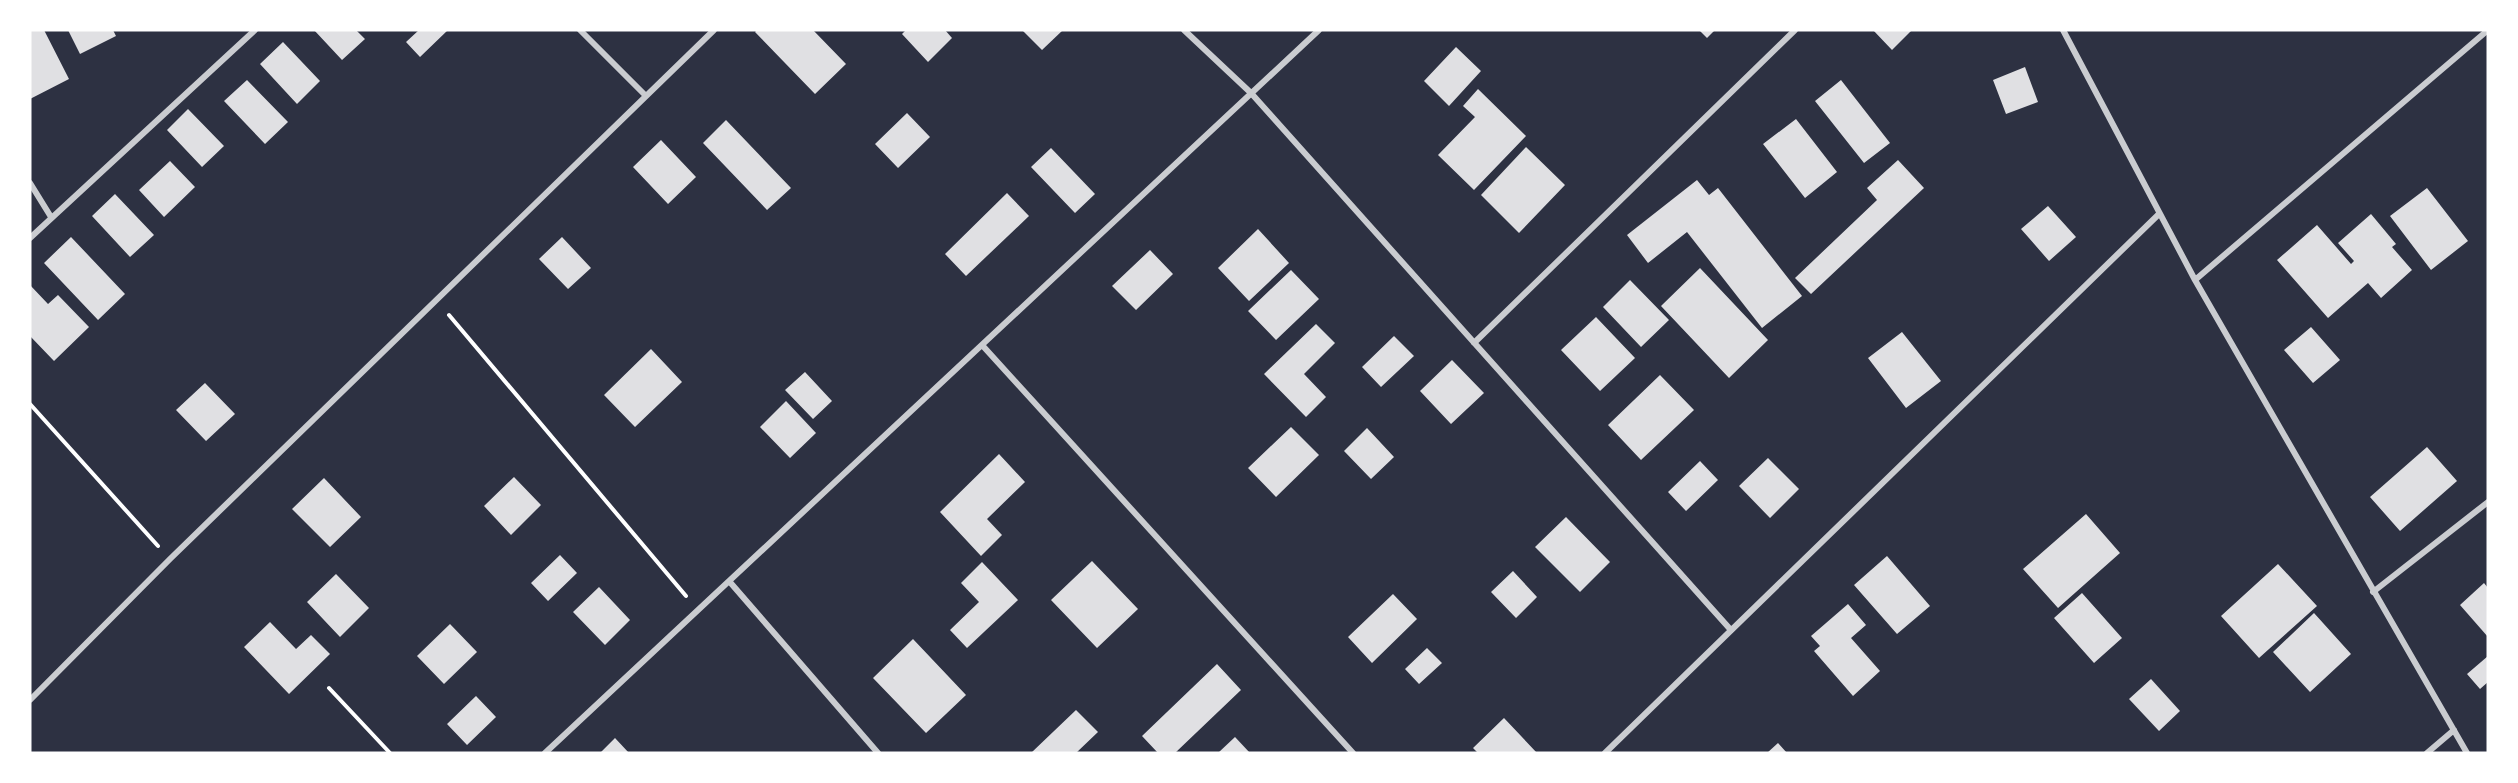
<svg xmlns="http://www.w3.org/2000/svg" width="2518" height="783" font-family="'Varela Round',sans-serif">
<style>
.building{fill:#e0e0e3}
.lines{fill:none;stroke-linecap:round;stroke-linejoin:round}
.path{stroke:#fff;stroke-width:4}
.minor{stroke:#caccd0;stroke-width:6}
</style>
<rect width="100%" height="100%" fill="#2d3142"/>
<path class="building" d="M 30,30 L 44,30 L 69,79 L 30,99 Z
M 68,30 L 113,30 L 116,36 L 80,54 Z
M 314,30 L 356,30 L 365,39 L 342,60 Z
M 419,30 L 448,30 L 420,57 L 406,42 Z
M 757,30 L 813,30 L 846,64 L 815,94 L 755,32 Z
M 906,30 L 945,30 L 952,38 L 928,62 L 902,34 Z
M 1022,30 L 1063,30 L 1042,50 Z
M 1699,30 L 1715,30 L 1707,38 Z
M 1873,30 L 1912,30 L 1892,50 Z
M 283,42 L 320,81 L 297,104 L 260,64 Z
M 1456,47 L 1481,71 L 1449,106 L 1424,81 Z
M 2025,67 L 2038,102 L 2006,114 L 1993,80 Z
M 247,80 L 288,122 L 265,144 L 224,101 Z
M 1841,80 L 1890,143 L 1864,163 L 1815,101 Z
M 1478,89 L 1526,136 L 1474,190 L 1438,155 L 1475,117 L 1463,106 Z
M 188,109 L 224,146 L 202,167 L 167,130 Z
M 907,113 L 930,137 L 898,168 L 875,144 Z
M 1796,119 L 1837,172 L 1805,198 L 1763,144 Z
M 726,120 L 791,188 L 767,210 L 703,143 Z
M 661,140 L 696,177 L 668,204 L 633,167 Z
M 1526,147 L 1565,185 L 1519,233 L 1481,195 Z
M 1051,148 L 1095,194 L 1075,213 L 1031,167 Z
M 1898,160 L 1924,188 L 1811,294 L 1795,278 L 1877,200 L 1867,188 Z
M 170,161 L 195,187 L 164,217 L 139,190 Z
M 1697,180 L 1709,195 L 1718,188 L 1802,296 L 1762,328 L 1687,232 L 1648,263 L 1627,235 Z
M 2427,188 L 2468,241 L 2431,270 L 2390,216 Z
M 1007,193 L 1029,216 L 966,276 L 945,254 Z
M 115,194 L 154,235 L 130,257 L 92,216 Z
M 2048,206 L 2076,237 L 2049,261 L 2021,229 Z
M 2371,214 L 2396,244 L 2392,247 L 2412,270 L 2381,298 L 2368,283 L 2328,318 L 2277,260 L 2317,225 L 2351,264 L 2354,261 L 2338,243 Z
M 1258,229 L 1289,263 L 1249,301 L 1218,268 Z
M 71,237 L 125,294 L 98,320 L 44,263 Z
M 562,237 L 591,268 L 568,289 L 539,259 Z
M 1150,250 L 1173,274 L 1136,310 L 1112,286 Z
M 1700,268 L 1768,340 L 1729,378 L 1661,306 Z
M 1291,270 L 1319,299 L 1276,340 L 1248,311 Z
M 1630,280 L 1669,320 L 1641,347 L 1603,307 Z
M 30,285 L 48,304 L 58,295 L 89,327 L 54,361 L 30,336 Z
M 1596,317 L 1635,358 L 1600,391 L 1561,350 Z
M 1316,324 L 1335,343 L 1304,374 L 1326,397 L 1306,417 L 1264,374 Z
M 2311,327 L 2340,360 L 2313,383 L 2284,350 Z
M 1902,332 L 1941,381 L 1906,408 L 1868,358 Z
M 1394,336 L 1414,356 L 1381,387 L 1362,367 Z
M 651,349 L 682,382 L 635,427 L 604,395 Z
M 1452,360 L 1484,393 L 1451,424 L 1420,391 Z
M 805,372 L 832,401 L 813,419 L 785,390 Z
M 1660,375 L 1694,410 L 1641,460 L 1608,425 Z
M 205,383 L 235,414 L 206,441 L 176,410 Z
M 786,401 L 816,433 L 790,458 L 760,427 Z
M 1291,427 L 1319,455 L 1276,497 L 1248,468 Z
M 1367,428 L 1394,457 L 1371,479 L 1344,451 Z
M 2427,447 L 2457,481 L 2400,531 L 2370,497 Z
M 999,454 L 1025,482 L 987,519 L 1002,535 L 981,556 L 940,512 Z
M 1768,458 L 1799,489 L 1770,518 L 1739,486 Z
M 1700,461 L 1718,480 L 1686,511 L 1668,492 Z
M 514,477 L 541,505 L 511,535 L 484,506 Z
M 324,478 L 361,517 L 330,547 L 292,509 Z
M 2086,514 L 2120,553 L 2058,608 L 2023,569 Z
M 1566,517 L 1610,562 L 1580,592 L 1535,547 Z
M 560,555 L 577,573 L 548,601 L 531,583 Z
M 1887,556 L 1930,606 L 1897,634 L 1854,585 Z
M 1092,561 L 1138,609 L 1097,648 L 1051,600 Z
M 982,562 L 1018,600 L 967,648 L 950,630 L 979,602 L 961,583 Z
M 2278,564 L 2317,606 L 2259,658 L 2221,616 Z
M 1513,571 L 1537,597 L 1516,618 L 1491,592 Z
M 336,574 L 369,608 L 340,637 L 307,602 Z
M 2484,583 L 2488,588 L 2488,637 L 2460,605 Z
M 599,587 L 630,620 L 605,645 L 573,612 Z
M 2082,593 L 2122,638 L 2094,663 L 2054,618 Z
M 1393,594 L 1417,619 L 1372,663 L 1348,637 Z
M 1848,604 L 1866,625 L 1851,638 L 1880,671 L 1853,696 L 1814,651 L 1820,646 L 1811,636 Z
M 2314,613 L 2351,654 L 2310,692 L 2273,652 Z
M 270,622 L 296,649 L 311,635 L 330,654 L 289,694 L 244,647 Z
M 450,624 L 477,652 L 444,684 L 417,656 Z
M 913,639 L 966,695 L 926,733 L 873,678 Z
M 1427,648 L 1442,663 L 1419,684 L 1405,669 Z
M 2488,656 L 2488,682 L 2480,689 L 2467,674 Z
M 1217,664 L 1241,690 L 1175,753 L 1158,753 L 1142,736 Z
M 2151,679 L 2180,711 L 2159,731 L 2129,699 Z
M 476,696 L 496,717 L 467,745 L 447,724 Z
M 1076,710 L 1098,732 L 1076,753 L 1031,753 Z
M 1504,718 L 1537,753 L 1478,753 L 1473,748 Z
M 1235,737 L 1250,753 L 1218,753 Z
M 615,738 L 629,753 L 600,753 Z
M 1778,743 L 1787,753 L 1767,753 Z"/>
<g class="lines">
<path class="path" d="M 449,315 L 686,596
M 30,404 L 158,546
M 329,688 L 390,753"/>
<path class="minor" d="M 580,30 L 646,96
M 1184,30 L 1251,93 L 1730,629
M 2063,30 L 2195,280 L 2467,753
M 30,183 L 51,217
M 30,238 L 255,30
M 2195,280 L 2488,30
M 1474,343 L 1795,30
M 982,345 L 1353,753
M 729,581 L 878,753
M 2373,592 L 2488,502
M 30,700 L 170,559 L 714,30
M 545,753 L 1319,30
M 1605,753 L 2159,214
M 2427,753 L 2454,730"/>
</g>
<rect width="2518" height="783" fill="none" stroke="#ffffff" stroke-width="63"/>
</svg>
